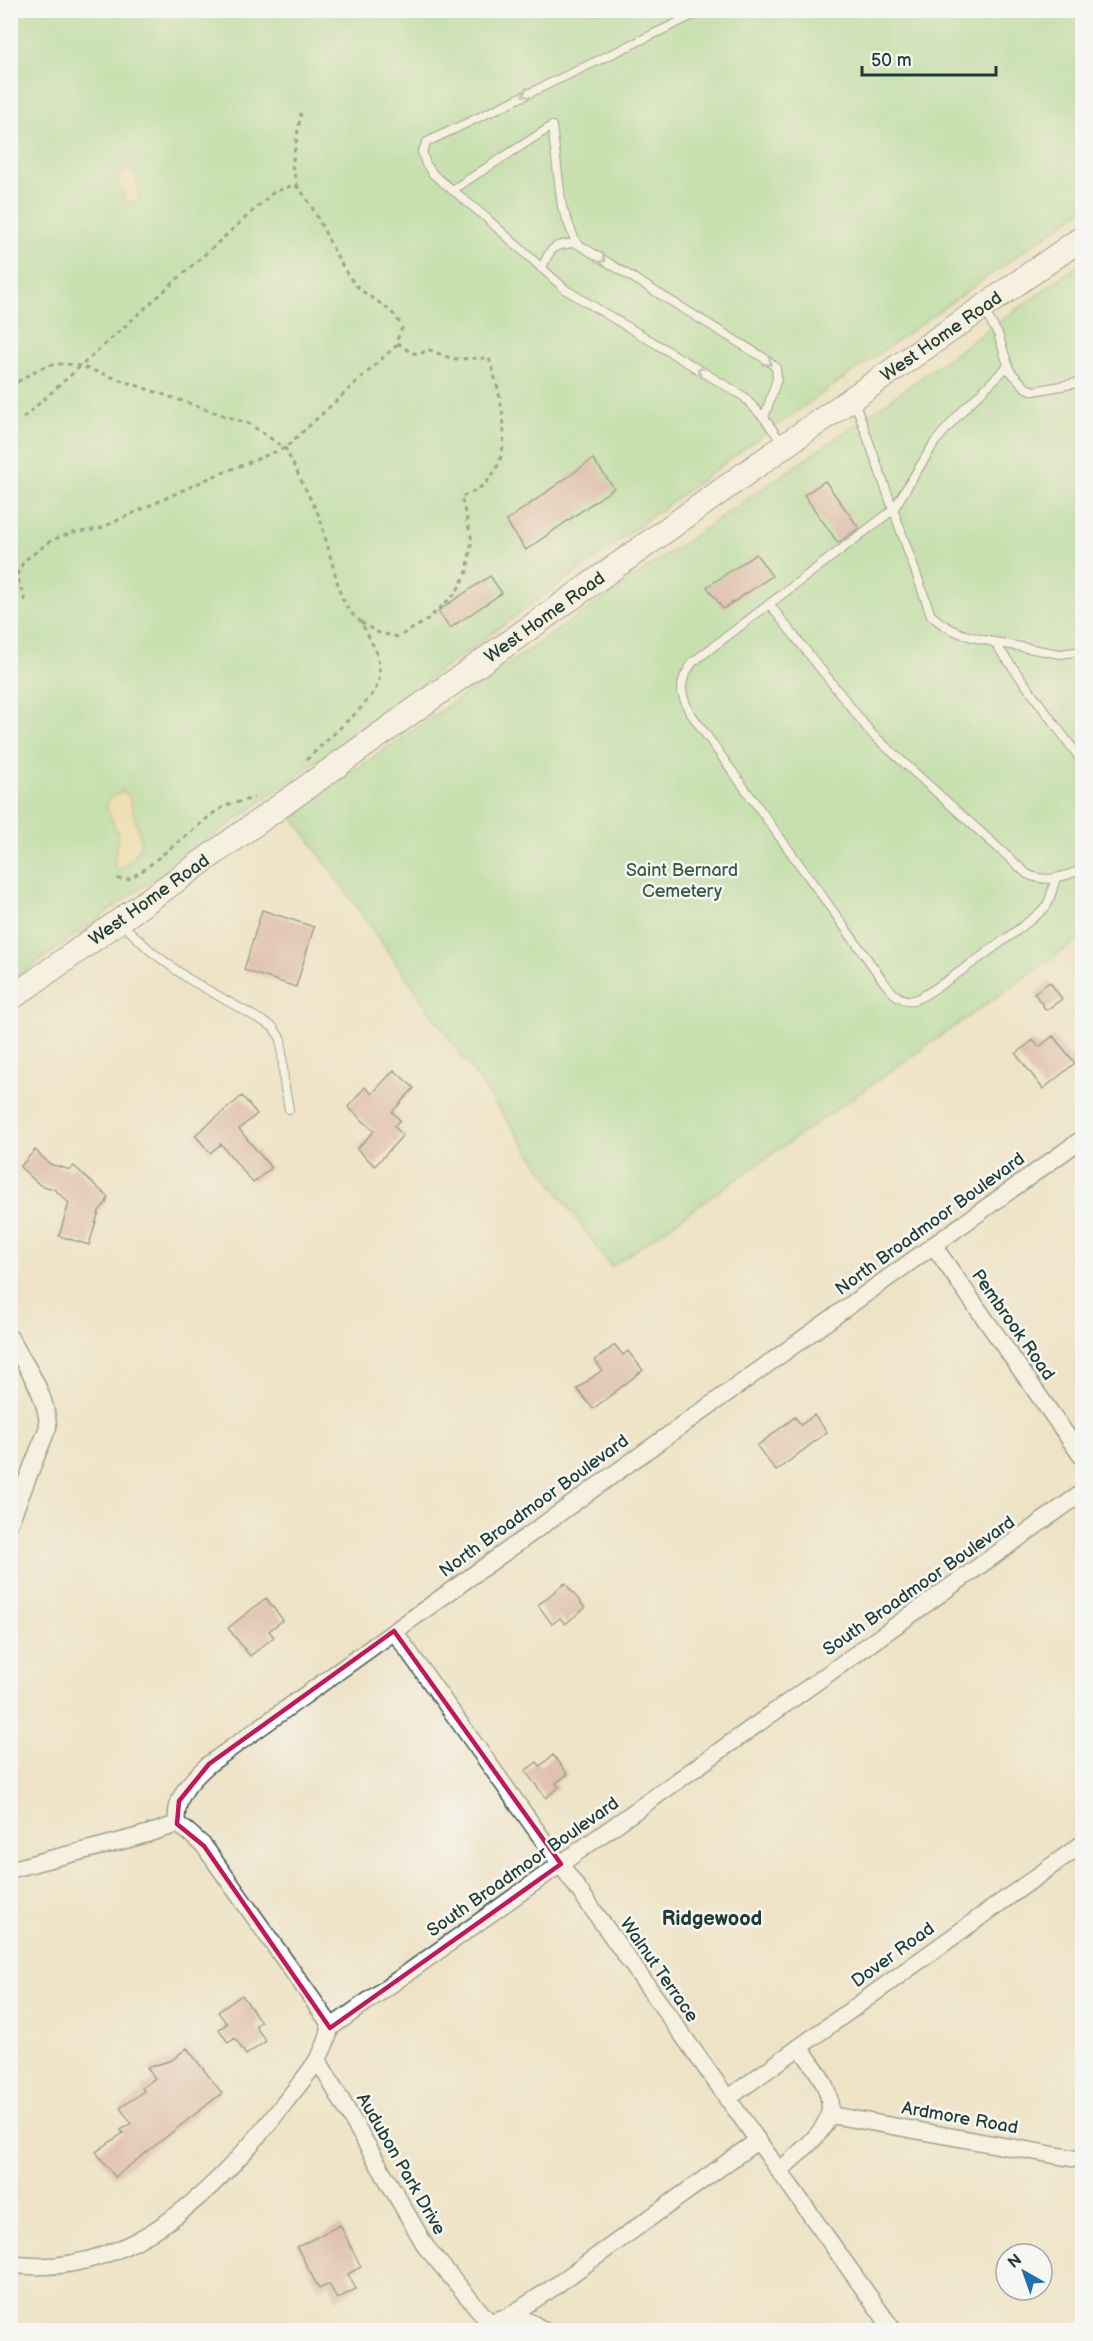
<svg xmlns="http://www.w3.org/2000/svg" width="1093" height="2341" font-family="'Balsamiq Sans',sans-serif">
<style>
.green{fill:#99dc94;stroke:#5c8c64;stroke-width:1.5}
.sand{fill:#eeda9e;stroke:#868c69;stroke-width:1.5}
.building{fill:#d09897}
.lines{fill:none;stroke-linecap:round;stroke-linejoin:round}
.lane-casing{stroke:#3e564a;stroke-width:10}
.street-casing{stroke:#3e564a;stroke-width:19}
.secondary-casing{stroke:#3e564a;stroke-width:26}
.path{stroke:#3e564a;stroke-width:3;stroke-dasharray:4.5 4.5;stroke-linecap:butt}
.lane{stroke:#fff;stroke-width:8}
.street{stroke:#fff;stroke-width:16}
.secondary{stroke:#fff;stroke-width:24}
.oneway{stroke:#8f9e9a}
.marked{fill:none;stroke:#c2185b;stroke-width:4.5;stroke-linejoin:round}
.labels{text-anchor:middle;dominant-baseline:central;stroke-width:5;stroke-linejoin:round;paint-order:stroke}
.street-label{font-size:18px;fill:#1f3d34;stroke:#f6f6f2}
.park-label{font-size:18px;fill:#375d47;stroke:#f6f6f2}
.neighbourhood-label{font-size:20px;font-weight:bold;fill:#1f3d34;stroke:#f6f6f2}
</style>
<rect width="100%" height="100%" fill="#f6f6f2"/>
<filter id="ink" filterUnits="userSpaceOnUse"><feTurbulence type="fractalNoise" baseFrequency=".0167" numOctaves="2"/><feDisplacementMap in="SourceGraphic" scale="12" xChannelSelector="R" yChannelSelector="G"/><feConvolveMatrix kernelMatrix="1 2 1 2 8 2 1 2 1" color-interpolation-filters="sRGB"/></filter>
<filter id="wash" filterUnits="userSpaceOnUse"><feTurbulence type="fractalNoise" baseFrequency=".008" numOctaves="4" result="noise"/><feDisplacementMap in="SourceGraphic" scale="24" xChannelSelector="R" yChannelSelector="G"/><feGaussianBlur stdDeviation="1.35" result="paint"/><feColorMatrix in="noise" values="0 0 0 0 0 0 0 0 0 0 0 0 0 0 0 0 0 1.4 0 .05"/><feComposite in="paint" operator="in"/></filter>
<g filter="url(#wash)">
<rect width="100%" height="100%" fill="#eee3c7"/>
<path class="green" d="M 10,11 L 1082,11 L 1082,210 L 752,443 L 276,791 L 11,981 Z
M 1082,263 L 1082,937 L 611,1267 L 291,814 L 832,441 Z"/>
<path class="sand" d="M 124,170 L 133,171 L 139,189 L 139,199 L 131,204 C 124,201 119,186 118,178 Z
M 122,791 L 129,796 L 140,836 L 140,848 L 133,859 L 120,869 L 116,868 L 114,864 L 118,834 L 106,806 L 109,799 Z"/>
<g id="blocks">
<path class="building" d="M 593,459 L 614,488 L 526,550 L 506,521 Z
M 825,481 L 859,528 L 838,543 L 804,495 Z
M 756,554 L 772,576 L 723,609 L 707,587 Z
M 490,576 L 502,593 L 450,628 L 438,611 Z
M 262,910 L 314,927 L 296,987 L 244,970 Z
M 1050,982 L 1062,999 L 1046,1010 L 1034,993 Z
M 1053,1036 L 1075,1063 L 1043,1089 L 1016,1054 L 1033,1040 L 1039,1047 Z
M 394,1070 L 414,1088 L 392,1112 L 400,1120 L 394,1126 L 403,1135 L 375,1166 L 357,1149 L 374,1131 L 348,1107 L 365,1087 L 372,1094 Z
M 242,1096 L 257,1114 L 239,1129 L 271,1168 L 253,1183 L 221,1144 L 210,1153 L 195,1135 Z
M 35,1150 L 50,1164 L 70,1170 L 74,1166 L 108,1197 L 106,1203 L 99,1211 L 89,1245 L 59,1236 L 69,1203 L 54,1189 L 40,1185 L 20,1167 Z
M 615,1345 L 623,1355 L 628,1351 L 643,1370 L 593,1409 L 577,1389 L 602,1370 L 595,1360 Z
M 814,1415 L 827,1432 L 776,1471 L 757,1446 L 795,1417 L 801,1425 Z
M 565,1583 L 585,1608 L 565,1624 L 560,1618 L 552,1624 L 538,1605 Z
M 266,1598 L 283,1620 L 269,1631 L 274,1637 L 250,1656 L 228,1628 Z
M 553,1755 L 568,1774 L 556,1783 L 559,1787 L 546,1798 L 525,1771 L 537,1762 L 540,1766 Z
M 242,1995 L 261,2022 L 255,2026 L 266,2041 L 246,2055 L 235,2038 L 228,2043 L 219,2029 L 227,2024 L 218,2012 Z
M 187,2048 L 222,2093 L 115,2177 L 96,2152 L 123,2133 L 121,2130 L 131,2123 L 120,2108 L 144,2091 L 142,2088 L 155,2078 L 147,2068 L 172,2060 Z
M 340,2225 L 361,2267 L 348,2274 L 356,2289 L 337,2299 L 329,2284 L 319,2289 L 297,2247 Z"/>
</g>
</g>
<g filter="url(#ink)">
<use href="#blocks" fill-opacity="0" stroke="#3e564a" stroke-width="1.5"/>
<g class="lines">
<defs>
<path id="lane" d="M 704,10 L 427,142 L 422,152 L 426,164 L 433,174 L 483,215 L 566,290 L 743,396 L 764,418 L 783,444
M 452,190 L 552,126 L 562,207 L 576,243
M 542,269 C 549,248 554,244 576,243 L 769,361 L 776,368 L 777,379 L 764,418
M 983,309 L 998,334 L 1010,371 L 1026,388 L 1034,391 L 1082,382
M 1008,366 L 962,411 L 935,442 L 893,510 L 693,662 C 679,681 679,690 689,711 L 879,975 C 887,986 897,1003 914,1000 C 926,998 1040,916 1047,905 C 1051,898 1053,886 1056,878
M 854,400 L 931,615 C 950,633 970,637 994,642
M 770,605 L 872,734 L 1027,874 C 1047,884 1063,876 1082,870
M 1082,651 L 1060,654 L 994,642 L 1082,761
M 120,922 L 152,952 L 187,978 L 273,1027 L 281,1039 L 284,1082 L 289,1109"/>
<path id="street" d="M 933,1245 L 1082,1457
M 10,1338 C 26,1366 47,1394 48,1427 L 10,1522
M 394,1631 L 893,2330
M 177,1824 C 174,1797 190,1781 209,1764 L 1082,1139
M 177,1824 L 187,1831 L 204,1846 L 327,2020 L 330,2028
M 10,1870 C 66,1853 123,1844 177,1824
M 318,2060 L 426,2247 L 489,2322
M 727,2099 L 1082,1844
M 831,2115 L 1082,2160
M 779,2171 C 834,2123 850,2110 799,2047
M 10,2264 C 127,2282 218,2189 283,2105 C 301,2081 325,2058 330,2028 L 1082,1493
M 509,2316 L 551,2289 L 757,2141
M 477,2330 C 501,2314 519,2312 543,2330"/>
<g id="secondary">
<path id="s1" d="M 10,999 L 784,446 L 1082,238"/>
</g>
</defs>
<use href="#lane" class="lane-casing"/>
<use href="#street" class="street-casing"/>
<use href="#secondary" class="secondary-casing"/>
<path class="path" d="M 298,187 L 292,166 L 301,113
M 10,387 C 35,370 49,359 80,366 L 249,424 L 285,448 L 320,518 L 341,596 L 349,611 L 361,622 L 376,651 L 379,664 L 380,676 L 375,691 L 361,708 L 303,763
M 23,418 L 274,192 L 291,186 L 298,187 C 322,216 331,255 355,284 C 370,301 393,305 402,328 L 396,342 L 412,353 L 421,354 L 427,349 L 453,359 L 489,358 C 501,396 520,461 478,489 C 473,492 467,494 461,497 L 472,540 L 467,572 L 456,593 L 426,621 L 398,637 L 376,632 L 361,622
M 25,601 L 19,582 L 18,571 L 25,560 L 52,540 L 72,533 L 99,529 L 207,479 L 285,448 L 398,344
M 117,879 L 128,879 L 141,872 L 215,812 L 227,805 L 254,798"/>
<use href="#lane" class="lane"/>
<use href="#street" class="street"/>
<use href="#secondary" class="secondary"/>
</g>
<defs><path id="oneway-chevron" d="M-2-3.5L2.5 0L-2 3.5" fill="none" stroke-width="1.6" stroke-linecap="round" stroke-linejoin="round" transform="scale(1.5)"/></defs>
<g class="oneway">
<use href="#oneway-chevron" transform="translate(526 94) rotate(154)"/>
<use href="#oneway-chevron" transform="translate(602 259) rotate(32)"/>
<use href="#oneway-chevron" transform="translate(768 362) rotate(37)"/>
<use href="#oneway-chevron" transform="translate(701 371) rotate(-149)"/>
</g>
</g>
<path d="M0 0H1093V2341H0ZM 394,1631 L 561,1864 L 330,2028 L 204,1846 L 177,1824 L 179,1801 L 209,1764 Z" fill="#eee3c7" fill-opacity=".55" fill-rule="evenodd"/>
<path class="marked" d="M 394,1631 L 561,1864 L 330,2028 L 204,1846 L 177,1824 L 179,1801 L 209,1764 Z"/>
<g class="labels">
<g class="street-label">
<text stroke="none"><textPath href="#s1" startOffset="1143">West Home Road</textPath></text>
<text stroke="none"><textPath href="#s1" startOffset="657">West Home Road</textPath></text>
<text stroke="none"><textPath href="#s1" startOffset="171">West Home Road</textPath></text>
<text transform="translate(930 1224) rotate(-36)">North Broadmoor Boulevard</text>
<text transform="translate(1013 1325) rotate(55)">Pembrook Road</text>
<text transform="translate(534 1506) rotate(-36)">North Broadmoor Boulevard</text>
<text transform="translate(919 1586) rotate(-35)">South Broadmoor Boulevard</text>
<text transform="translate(523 1867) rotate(-35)">South Broadmoor Boulevard</text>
<text transform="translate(893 1955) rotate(-36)">Dover Road</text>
<text transform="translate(659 1970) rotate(55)">Walnut Terrace</text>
<text transform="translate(960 2118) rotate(10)">Ardmore Road</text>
<text transform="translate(401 2164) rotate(60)">Audubon Park Drive</text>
</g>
<g class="park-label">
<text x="682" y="870">Saint Bernard<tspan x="682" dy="21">Cemetery</tspan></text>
</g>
<g class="neighbourhood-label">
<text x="712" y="1919">Ridgewood</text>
</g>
</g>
<rect width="1093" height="2341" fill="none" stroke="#f6f6f2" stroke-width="36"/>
<g transform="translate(1024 2272) rotate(320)"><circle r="28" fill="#f6f6f2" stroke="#a0aca6" stroke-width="1.5"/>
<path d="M0-4.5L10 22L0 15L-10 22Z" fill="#1f6fb2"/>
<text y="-9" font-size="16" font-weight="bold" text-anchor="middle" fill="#1f3d34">N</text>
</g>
<path d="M862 66v9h134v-9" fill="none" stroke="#1f3d34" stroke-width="3"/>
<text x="871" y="66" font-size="18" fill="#1f3d34" stroke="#f6f6f2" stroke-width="4.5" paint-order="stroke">50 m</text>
</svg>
